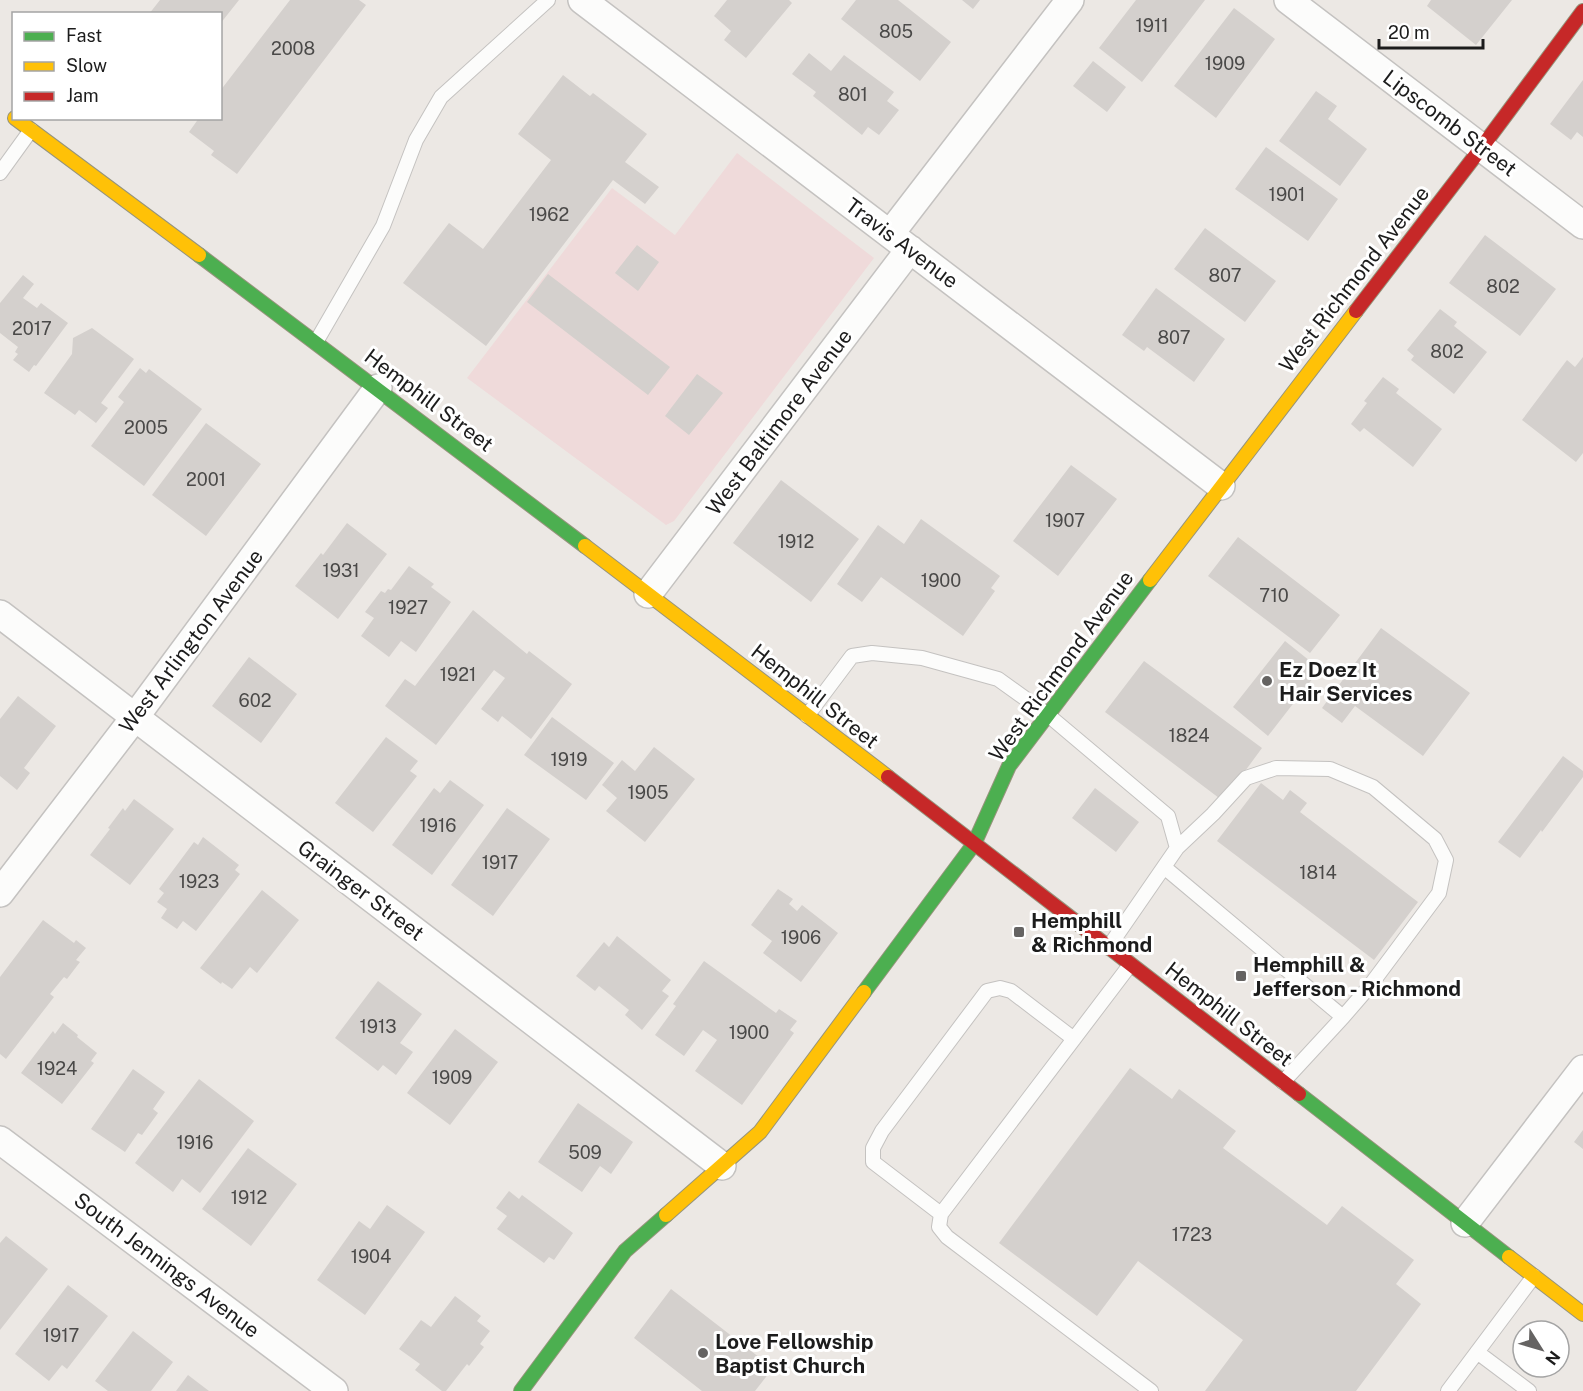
<svg xmlns="http://www.w3.org/2000/svg" width="1583" height="1391" font-family="'Public Sans',sans-serif">
<style>
.commercial{fill:#efdada}
.building{fill:#d4d0cd}
.lines{fill:none;stroke-linecap:round;stroke-linejoin:round}
.lane-casing{stroke:#c4c2c0;stroke-width:16}
.street-casing{stroke:#c4c2c0;stroke-width:30}
.fast-casing{stroke:#96947c;stroke-width:16}
.slow-casing{stroke:#96947c;stroke-width:16}
.jam-casing{stroke:#96947c;stroke-width:16}
.lane{stroke:#fcfcfb;stroke-width:14}
.street{stroke:#fcfcfb;stroke-width:27}
.fast{stroke:#4caf50;stroke-width:14}
.slow{stroke:#ffc107;stroke-width:14}
.jam{stroke:#c62828;stroke-width:14}
.poi-dot{fill:#656362;stroke:#fff;stroke-width:2}
.labels{text-anchor:middle;dominant-baseline:central;stroke-width:6;stroke-linejoin:round;paint-order:stroke}
.number-label{font-size:18px;fill:#4a4948}
.street-label{font-size:21px;fill:#1c1c1c;stroke:#fff}
.poi-label{font-size:21px;font-weight:bold;fill:#1c1c1c;stroke:#fff;text-anchor:start}
</style>
<rect width="100%" height="100%" fill="#ece8e4"/>
<path class="commercial" d="M 737,153 L 874,258 L 674,521 L 666,525 L 467,378 L 612,188 L 675,235 Z"/>
<path class="building" d="M 160,0 L 239,0 L 220,24 L 220,14 L 149,14 Z
M 290,0 L 359,0 L 366,5 L 237,174 L 211,155 L 214,151 L 189,132 L 199,118 L 220,118 L 220,91 Z
M 727,0 L 789,0 L 792,3 L 746,58 L 724,40 L 731,31 L 714,16 Z
M 856,0 L 898,0 L 951,42 L 920,81 L 841,19 Z
M 962,0 L 980,0 L 973,9 Z
M 1136,0 L 1205,0 L 1142,82 L 1099,48 Z
M 1431,0 L 1512,0 L 1476,45 L 1427,6 Z
M 1234,8 L 1275,39 L 1216,118 L 1174,86 Z
M 809,53 L 831,71 L 844,55 L 894,92 L 887,101 L 899,110 L 879,135 L 868,127 L 862,135 L 813,96 L 816,92 L 792,74 Z
M 1093,61 L 1126,87 L 1107,112 L 1073,86 Z
M 563,75 L 590,96 L 593,93 L 647,134 L 625,162 L 659,187 L 645,204 L 613,180 L 486,346 L 403,283 L 449,223 L 483,249 L 551,160 L 518,134 Z
M 1583,80 L 1583,137 L 1577,132 L 1571,140 L 1550,124 Z
M 1316,91 L 1337,106 L 1328,119 L 1367,149 L 1340,186 L 1279,141 Z
M 1266,147 L 1338,199 L 1308,241 L 1235,189 Z
M 1205,228 L 1276,281 L 1245,322 L 1174,269 Z
M 1485,235 L 1556,289 L 1520,336 L 1449,283 Z
M 637,245 L 659,262 L 638,291 L 615,273 Z
M 548,274 L 670,367 L 648,395 L 527,302 Z
M 23,275 L 34,284 L 23,298 L 37,308 L 41,303 L 68,323 L 36,366 L 34,365 L 29,372 L 13,360 L 18,354 L 15,352 L 18,347 L 0,333 L 0,303 Z
M 1156,288 L 1225,339 L 1194,382 L 1147,347 L 1144,351 L 1122,335 Z
M 1440,309 L 1457,322 L 1454,326 L 1487,352 L 1454,394 L 1411,360 L 1414,356 L 1407,350 Z
M 92,328 L 134,359 L 101,403 L 108,408 L 96,423 L 79,410 L 75,415 L 44,393 L 72,354 L 73,338 Z
M 1583,357 L 1583,453 L 1576,462 L 1522,420 L 1567,360 L 1575,367 Z
M 140,368 L 146,373 L 149,369 L 202,409 L 144,486 L 91,446 L 124,402 L 118,397 Z
M 697,374 L 723,393 L 689,435 L 665,416 Z
M 1383,377 L 1399,389 L 1396,393 L 1442,429 L 1413,467 L 1364,428 L 1360,432 L 1351,424 L 1367,403 L 1364,401 Z
M 206,423 L 261,464 L 206,536 L 152,495 Z
M 1071,465 L 1117,499 L 1058,576 L 1013,541 Z
M 781,480 L 859,539 L 811,602 L 733,543 Z
M 921,519 L 1000,576 L 991,588 L 995,591 L 963,636 L 881,577 L 862,602 L 837,584 L 878,525 L 904,544 Z
M 347,523 L 387,554 L 338,619 L 295,586 L 321,553 L 323,555 Z
M 1238,537 L 1340,615 L 1310,653 L 1208,576 Z
M 409,566 L 434,584 L 431,587 L 451,602 L 416,652 L 401,641 L 389,657 L 361,636 L 374,618 L 365,612 L 381,591 L 385,593 L 388,589 L 391,590 Z
M 473,610 L 527,654 L 529,651 L 572,684 L 531,739 L 502,716 L 498,722 L 481,709 L 505,678 L 494,670 L 436,745 L 385,706 L 405,679 L 415,686 Z
M 1381,628 L 1470,693 L 1423,756 L 1355,706 L 1342,723 L 1322,708 Z
M 1285,641 L 1320,669 L 1268,736 L 1233,707 Z
M 249,657 L 297,694 L 261,743 L 212,706 Z
M 1144,661 L 1262,748 L 1223,801 L 1105,712 Z
M 18,696 L 56,726 L 24,768 L 30,773 L 17,790 L 0,776 L 0,719 Z
M 552,717 L 614,763 L 586,800 L 524,755 Z
M 386,737 L 418,761 L 410,771 L 417,776 L 373,832 L 335,803 Z
M 654,747 L 695,779 L 645,842 L 606,811 L 617,798 L 602,785 L 622,760 L 635,771 Z
M 1563,756 L 1583,771 L 1583,777 L 1542,832 L 1541,830 L 1520,858 L 1498,842 Z
M 450,780 L 484,805 L 432,875 L 392,845 L 434,788 L 440,793 Z
M 1261,783 L 1283,800 L 1290,790 L 1307,803 L 1300,812 L 1418,902 L 1374,960 L 1217,841 Z
M 1095,788 L 1139,822 L 1116,852 L 1072,818 Z
M 134,799 L 174,829 L 130,885 L 90,855 L 110,829 L 108,828 L 123,808 L 125,811 Z
M 507,808 L 550,839 L 493,916 L 451,885 Z
M 203,837 L 239,865 L 235,870 L 240,874 L 196,931 L 183,921 L 177,929 L 161,918 L 167,909 L 157,902 L 164,893 L 159,889 L 194,842 L 198,845 Z
M 778,889 L 793,899 L 789,904 L 797,911 L 802,905 L 838,933 L 801,982 L 763,953 L 772,941 L 751,925 Z
M 262,890 L 299,920 L 257,973 L 250,967 L 232,989 L 222,982 L 221,984 L 200,968 Z
M 43,920 L 74,943 L 76,940 L 86,948 L 76,960 L 80,962 L 67,979 L 64,977 L 50,994 L 54,997 L 6,1059 L 0,1054 L 0,977 Z
M 617,936 L 671,980 L 662,991 L 669,996 L 642,1030 L 625,1015 L 629,1010 L 599,986 L 595,991 L 576,976 L 604,942 L 609,947 Z
M 704,961 L 776,1013 L 779,1009 L 797,1021 L 790,1030 L 794,1033 L 742,1105 L 695,1071 L 717,1040 L 703,1030 L 684,1056 L 655,1035 L 676,1006 L 673,1004 Z
M 378,981 L 422,1014 L 400,1043 L 413,1052 L 396,1075 L 383,1065 L 378,1071 L 335,1038 Z
M 63,1023 L 78,1035 L 77,1037 L 97,1053 L 91,1061 L 94,1063 L 62,1104 L 21,1073 L 53,1031 L 55,1034 Z
M 455,1029 L 498,1062 L 450,1125 L 407,1093 Z
M 1130,1068 L 1172,1099 L 1179,1089 L 1236,1131 L 1223,1148 L 1327,1225 L 1342,1206 L 1414,1260 L 1396,1284 L 1421,1304 L 1356,1391 L 1205,1391 L 1243,1340 L 1138,1261 L 1097,1316 L 999,1243 Z
M 133,1069 L 165,1092 L 153,1109 L 158,1113 L 142,1135 L 138,1133 L 125,1152 L 91,1129 Z
M 199,1079 L 254,1121 L 200,1193 L 182,1179 L 173,1192 L 135,1163 Z
M 578,1103 L 633,1142 L 611,1174 L 600,1166 L 582,1192 L 538,1162 Z
M 1583,1130 L 1583,1149 L 1574,1142 Z
M 248,1148 L 297,1184 L 251,1246 L 202,1209 Z
M 509,1191 L 519,1199 L 522,1195 L 573,1233 L 554,1260 L 549,1257 L 544,1263 L 497,1229 L 507,1216 L 496,1208 Z
M 387,1205 L 425,1232 L 365,1315 L 317,1280 L 359,1221 L 370,1229 Z
M 6,1236 L 48,1269 L 0,1330 L 0,1243 Z
M 68,1285 L 108,1316 L 67,1369 L 62,1365 L 49,1381 L 15,1354 Z
M 671,1289 L 773,1368 L 755,1391 L 702,1391 L 634,1338 Z
M 455,1296 L 481,1316 L 477,1321 L 490,1331 L 480,1344 L 484,1347 L 469,1366 L 467,1364 L 446,1391 L 442,1391 L 415,1370 L 420,1364 L 399,1349 L 421,1320 L 431,1327 Z
M 133,1331 L 173,1362 L 151,1391 L 108,1391 L 95,1381 Z
M 188,1375 L 209,1391 L 176,1391 Z"/>
<g class="lines">
<defs>
<path id="lane" d="M 0,173 L 31,130
M 316,342 L 383,226 L 416,140 L 441,97 L 548,0
M 807,716 L 852,656 L 872,653 L 922,658 L 998,679 L 1048,715 L 1168,816 L 1177,848 L 1108,948
M 1177,848 L 1213,814 L 1246,778 L 1276,768 L 1330,769 L 1373,787 L 1435,839 L 1446,860 L 1439,893 L 1369,987 L 1343,1017
M 1164,867 L 1343,1017 L 1283,1082
M 1130,965 L 941,1214 L 939,1227 L 947,1237 L 1151,1391
M 941,1214 L 873,1162 L 873,1148 L 882,1131 L 987,991 L 1000,988 L 1011,991 L 1074,1039
M 1477,1352 L 1529,1391
M 1448,1391 L 1534,1276"/>
<path id="street" d="M 582,0 L 1221,486
M 1288,0 L 1583,225
M 890,234 L 1070,0
M 648,594 L 910,249
M 0,614 L 722,1166
M 0,893 L 135,717 L 378,388
M 0,1140 L 334,1391
M 1465,1223 L 1583,1069"/>
<path id="fast" d="M 199,255 L 585,546
M 864,992 L 974,844 L 1009,766 L 1150,580
M 1299,1094 L 1509,1257
M 521,1391 L 625,1251 L 666,1215"/>
<path id="slow" d="M 15,118 L 199,255
M 585,546 L 888,777
M 1150,580 L 1356,311
M 666,1215 L 760,1132 L 864,992
M 1509,1257 L 1583,1314"/>
<path id="jam" d="M 1356,311 L 1482,147 L 1583,11
M 888,777 L 1299,1094"/>
</defs>
<use href="#lane" class="lane-casing"/>
<use href="#street" class="street-casing"/>
<use href="#fast" class="fast-casing"/>
<use href="#slow" class="slow-casing"/>
<use href="#jam" class="jam-casing"/>
<use href="#lane" class="lane"/>
<use href="#street" class="street"/>
<use href="#fast" class="fast"/>
<use href="#slow" class="slow"/>
<use href="#jam" class="jam"/>
</g>
<g class="poi-dot">
<circle cx="1267" cy="681" r="6"/>
<rect x="1013" y="926" width="12" height="12" rx="3"/>
<rect x="1235" y="970" width="12" height="12" rx="3"/>
<circle cx="703" cy="1353" r="6"/>
</g>
<g class="labels">
<g class="number-label">
<text x="1152" y="25">1911</text>
<text x="896" y="31">805</text>
<text x="293" y="48">2008</text>
<text x="1225" y="63">1909</text>
<text x="853" y="94">801</text>
<text x="1287" y="194">1901</text>
<text x="549" y="214">1962</text>
<text x="1225" y="275">807</text>
<text x="1503" y="286">802</text>
<text x="32" y="328">2017</text>
<text x="1174" y="337">807</text>
<text x="1447" y="351">802</text>
<text x="146" y="427">2005</text>
<text x="206" y="479">2001</text>
<text x="1065" y="520">1907</text>
<text x="796" y="541">1912</text>
<text x="341" y="570">1931</text>
<text x="941" y="580">1900</text>
<text x="1274" y="595">710</text>
<text x="408" y="607">1927</text>
<text x="458" y="674">1921</text>
<text x="255" y="700">602</text>
<text x="1189" y="735">1824</text>
<text x="569" y="759">1919</text>
<text x="648" y="792">1905</text>
<text x="438" y="825">1916</text>
<text x="500" y="862">1917</text>
<text x="1318" y="872">1814</text>
<text x="199" y="881">1923</text>
<text x="801" y="937">1906</text>
<text x="378" y="1026">1913</text>
<text x="749" y="1032">1900</text>
<text x="57" y="1068">1924</text>
<text x="452" y="1077">1909</text>
<text x="195" y="1142">1916</text>
<text x="585" y="1152">509</text>
<text x="249" y="1197">1912</text>
<text x="1192" y="1234">1723</text>
<text x="371" y="1256">1904</text>
<text x="61" y="1335">1917</text>
</g>
<g class="street-label">
<text transform="translate(1450 123) rotate(37)">Lipscomb Street</text>
<text transform="translate(902 243) rotate(37)">Travis Avenue</text>
<text transform="translate(1354 279) rotate(-52)">West Richmond Avenue</text>
<text transform="translate(429 400) rotate(37)">Hemphill Street</text>
<text transform="translate(779 422) rotate(-53)">West Baltimore Avenue</text>
<text transform="translate(191 641) rotate(-53)">West Arlington Avenue</text>
<text transform="translate(1061 666) rotate(-54)">West Richmond Avenue</text>
<text transform="translate(815 696) rotate(38)">Hemphill Street</text>
<text transform="translate(361 890) rotate(37)">Grainger Street</text>
<text transform="translate(1229 1014) rotate(38)">Hemphill Street</text>
<text transform="translate(167 1265) rotate(37)">South Jennings Avenue</text>
</g>
<g class="poi-label">
<text x="1279" y="669">Ez Doez It<tspan x="1279" dy="24">Hair Services</tspan></text>
<text x="1031" y="920">Hemphill<tspan x="1031" dy="24">&amp; Richmond</tspan></text>
<text x="1253" y="964">Hemphill &amp;<tspan x="1253" dy="24">Jefferson - Richmond</tspan></text>
<text x="715" y="1341">Love Fellowship<tspan x="715" dy="24">Baptist Church</tspan></text>
</g>
</g>
<rect x="12" y="12" width="210" height="108" fill="#ffffff" stroke="#a4a4a4" stroke-width="1.5"/>
<rect x="24" y="32" width="30" height="9" fill="#4caf50" stroke="#a4a4a4" stroke-width="1.5"/>
<text x="66" y="42" font-size="18" fill="#1c1c1c">Fast</text>
<rect x="24" y="62" width="30" height="9" fill="#ffc107" stroke="#a4a4a4" stroke-width="1.5"/>
<text x="66" y="72" font-size="18" fill="#1c1c1c">Slow</text>
<rect x="24" y="92" width="30" height="9" fill="#c62828" stroke="#a4a4a4" stroke-width="1.5"/>
<text x="66" y="102" font-size="18" fill="#1c1c1c">Jam</text>
<g transform="translate(1541 1349) rotate(127)"><circle r="28" fill="#ffffff" stroke="#a4a4a4" stroke-width="1.5"/>
<path d="M0-4.5L10 22L0 15L-10 22Z" fill="#656362"/>
<text y="-9" font-size="16" font-weight="bold" text-anchor="middle" fill="#1c1c1c">N</text>
</g>
<path d="M1379 39v9h104v-9" fill="none" stroke="#1c1c1c" stroke-width="3"/>
<text x="1388" y="39" font-size="18" fill="#1c1c1c" stroke="#ffffff" stroke-width="4.5" paint-order="stroke">20 m</text>
</svg>
